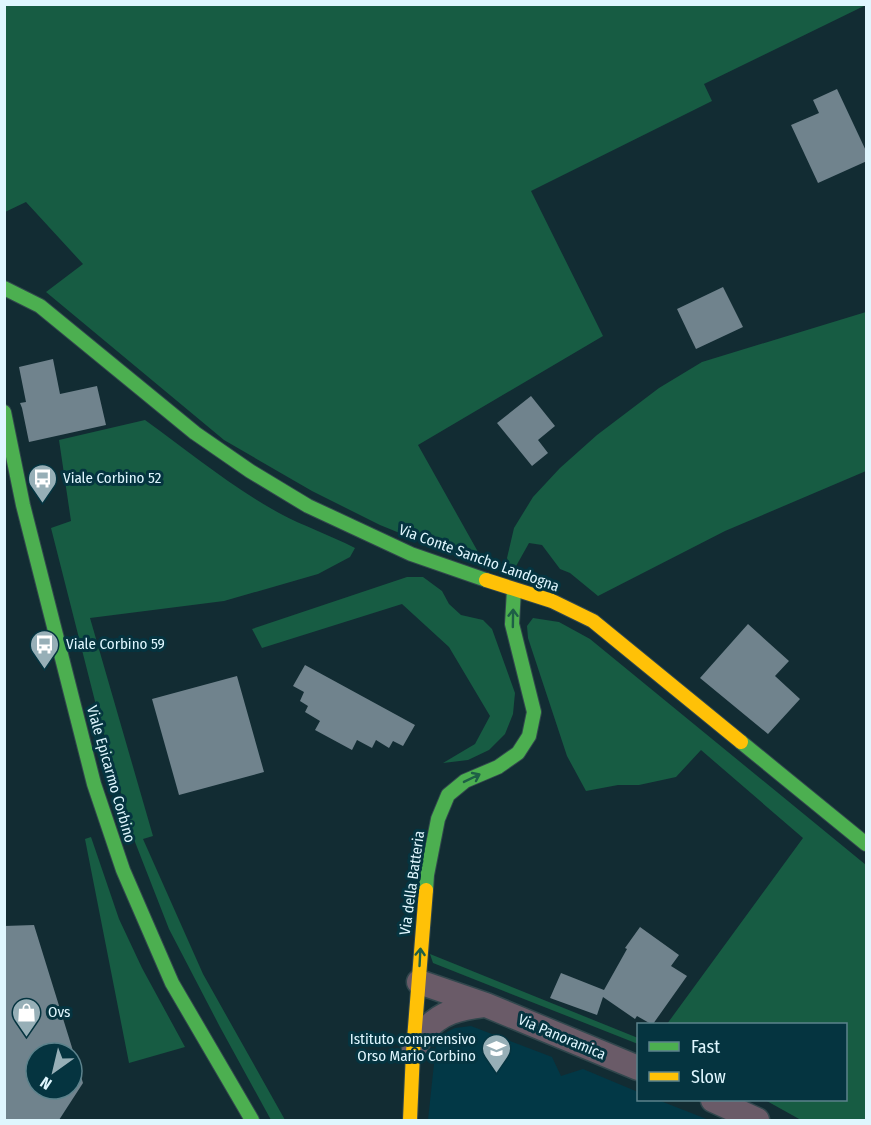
<svg xmlns="http://www.w3.org/2000/svg" width="871" height="1125" font-family="'Fira Sans Condensed',sans-serif">
<style>
.built{fill:#023846}
.green{fill:#175c43}
.building{fill:#70838d;fill-rule:evenodd}
.lines{fill:none;stroke-linecap:round;stroke-linejoin:round}
.street-casing{stroke:#31474d;stroke-width:27}
.fast-casing{stroke:#31474d;stroke-width:16}
.slow-casing{stroke:#31474d;stroke-width:16}
.street{stroke:#6a5b68;stroke-width:24}
.fast{stroke:#4caf50;stroke-width:14}
.slow{stroke:#ffc107;stroke-width:14}
.oneway{stroke:#1e5f46}
.labels{text-anchor:middle;dominant-baseline:central;stroke-width:6;stroke-linejoin:round;paint-order:stroke}
.poi-label{font-size:15px;fill:#dff6fe;stroke:#053440;text-anchor:start}
.street-label{font-size:15px;fill:#dff6fe;stroke:#053440}
</style>
<rect width="100%" height="100%" fill="#122c33"/>
<path class="built" d="M 471,1026 L 552,1057 L 561,1076 L 583,1069 L 638,1092 L 638,1100 L 658,1100 L 709,1120 L 428,1120 L 436,1045 L 447,1032 L 455,1028 Z"/>
<path class="green" d="M 5,5 L 866,5 L 704,84 L 712,101 L 531,191 L 603,336 L 418,445 L 482,559 L 461,558 L 380,525 L 312,491 L 224,440 L 46,292 L 83,264 L 26,202 L 5,212 Z
M 866,312 L 866,471 L 725,531 L 598,596 L 570,573 L 560,569 L 542,545 L 529,543 L 515,568 L 509,564 L 507,558 L 514,528 L 533,497 L 560,468 L 597,435 L 659,388 L 702,362 Z
M 145,420 C 189,452 232,487 279,513 C 303,526 330,535 355,548 L 350,557 L 318,574 L 224,601 L 90,618 L 153,836 L 143,839 L 203,974 L 285,1120 L 271,1120 L 220,1027 L 169,929 L 135,842 L 98,713 L 51,528 L 71,521 L 59,440 Z
M 407,577 L 423,577 L 442,591 L 449,604 L 461,615 L 483,620 L 492,629 L 515,693 L 513,714 L 505,734 L 489,750 L 468,760 L 443,763 L 475,744 L 490,716 L 449,647 L 402,604 L 262,648 L 252,629 Z
M 533,618 L 559,622 L 590,639 L 866,865 L 866,1120 L 801,1120 L 765,1100 L 846,1100 L 846,1024 L 667,1024 L 803,838 L 701,750 L 676,777 L 639,785 L 618,785 L 586,791 L 567,756 L 528,638 L 527,626 Z
M 91,837 L 119,919 L 142,968 L 185,1047 L 129,1063 L 85,839 Z
M 430,954 L 638,1038 L 638,1044 L 433,963 Z"/>
<path class="building" d="M 837,89 L 867,153 L 867,161 L 818,183 L 791,125 L 819,113 L 813,100 Z
M 723,287 L 743,327 L 696,349 L 677,309 Z
M 53,359 L 60,394 L 97,386 L 106,425 L 29,442 L 22,408 L 20,403 L 26,402 L 19,367 Z
M 531,396 L 555,426 L 538,440 L 548,453 L 532,466 L 497,423 Z
M 748,624 L 789,661 L 775,676 L 800,699 L 768,734 L 700,678 Z
M 305,665 L 415,725 L 403,746 L 393,741 L 389,748 L 376,740 L 372,748 L 357,740 L 352,750 L 315,730 L 320,721 L 305,712 L 308,706 L 300,701 L 304,692 L 293,686 Z
M 237,676 L 264,772 L 179,795 L 152,699 Z
M 34,925 L 83,1083 L 59,1120 L 4,1120 L 4,926 ZM 36,1053 L 72,1053 L 72,1089 L 36,1089 Z
M 640,927 L 679,955 L 671,966 L 687,976 L 653,1024 L 651,1024 L 637,1016 L 635,1019 L 603,997 L 597,1015 L 550,998 L 561,973 L 604,990 L 627,949 L 625,948 Z"/>
<g class="lines">
<defs>
<path id="street" d="M 419,982 L 486,1005 L 638,1068
M 414,1050 C 417,1044 420,1037 424,1032 C 440,1012 460,1008 484,1005
M 713,1100 L 757,1120"/>
<path id="fast" d="M 4,288 L 40,306 L 195,433 L 250,471 L 308,506 L 411,554 L 486,580
M 4,412 L 23,505 L 94,784 L 123,870 L 172,983 L 252,1120
M 741,742 L 866,844
M 426,890 L 427,875 L 438,819 L 448,795 L 465,781 L 498,767 L 518,753 L 529,736 L 534,712 L 512,624 L 514,590"/>
<path id="slow" d="M 486,580 L 552,601 L 593,621 L 741,742
M 410,1120 L 413,1052 L 426,890"/>
</defs>
<use href="#street" class="street-casing"/>
<use href="#fast" class="fast-casing"/>
<use href="#slow" class="slow-casing"/>
<use href="#street" class="street"/>
<use href="#fast" class="fast"/>
<use href="#slow" class="slow"/>
</g>
<defs><path id="oneway-shaft" d="M-6 0H5M1.5-3L5.5 0L1.5 3" fill="none" stroke-width="1.6" stroke-linecap="round" stroke-linejoin="round" transform="scale(1.5)"/></defs>
<g class="oneway">
<use href="#oneway-shaft" transform="translate(513 618) rotate(-89)"/>
<use href="#oneway-shaft" transform="translate(472 778) rotate(-26)"/>
<use href="#oneway-shaft" transform="translate(420 957) rotate(-87)"/>
</g>
<defs>
<symbol id="bus-pin" viewBox="-11 -11 22 30"><path d="M0 17L-7.5 6A9.5 9.5 0 1 1 7.5 6Z" fill="#97afb7" stroke="#053440"/><path d="M-5-6H5V4H4V6H2V4H-2V6H-4V4H-5ZM-3.5-4V0h7V-4ZM-3.5 1.2v1.5H-2V1.2ZM2 1.2v1.5H3.5V1.2Z" fill="#fff"/></symbol>
<symbol id="shop-pin" viewBox="-11 -11 22 30"><path d="M0 17L-7.5 6A9.5 9.5 0 1 1 7.5 6Z" fill="#97afb7" stroke="#053440"/><path d="M-5-2.5h2.3a2.7 3.5 0 0 1 5.4 0H5L5.5 6h-11ZM-1.5-2.5h3a1.5 2.3 0 0 0-3 0Z" fill="#fff"/></symbol>
<symbol id="school-pin" viewBox="-11 -11 22 30"><path d="M0 17L-7.5 6A9.5 9.5 0 1 1 7.5 6Z" fill="#97afb7" stroke="#053440"/><path d="M0-5L7-2L0 1L-7-2ZM-4 1L0 2.5L4 1V4Q0 6-4 4Z" fill="#fff"/></symbol>
</defs>
<g fill-rule="evenodd">
<use href="#bus-pin" x="26" y="462" width="33" height="45"/>
<use href="#bus-pin" x="28" y="628" width="33" height="45"/>
<use href="#shop-pin" x="10" y="996" width="33" height="45"/>
<use href="#school-pin" x="480" y="1032" width="33" height="45"/>
</g>
<g class="labels">
<g class="poi-label">
<text x="63" y="478">Viale Corbino 52</text>
<text x="66" y="644">Viale Corbino 59</text>
<text x="48" y="1012">Ovs</text>
<text x="476" y="1039" text-anchor="end">Istituto comprensivo<tspan x="476" dy="17">Orso Mario Corbino</tspan></text>
</g>
<g class="street-label">
<text transform="translate(479 558) rotate(20)">Via Conte Sancho Landogna</text>
<text transform="translate(111 774) rotate(74)">Viale Epicarmo Corbino</text>
<text transform="translate(412 883) rotate(-82)">Via della Batteria</text>
<text transform="translate(562 1037) rotate(23)">Via Panoramica</text>
</g>
</g>
<rect width="871" height="1125" fill="none" stroke="#dff6fe" stroke-width="12"/>
<rect x="637" y="1023" width="210" height="78" fill="#053440" stroke="#5c828c" stroke-width="1.5"/>
<rect x="649" y="1042" width="30" height="9" fill="#4caf50" stroke="#5c828c" stroke-width="1.5"/>
<text x="691" y="1053" font-size="18" fill="#dff6fe">Fast</text>
<rect x="649" y="1072" width="30" height="9" fill="#ffc107" stroke="#5c828c" stroke-width="1.5"/>
<text x="691" y="1083" font-size="18" fill="#dff6fe">Slow</text>
<g transform="translate(54 1071) rotate(214)"><circle r="28" fill="#053440" stroke="#5c828c" stroke-width="1.5"/>
<path d="M0-4.5L10 22L0 15L-10 22Z" fill="#97afb7"/>
<text y="-9" font-size="16" font-weight="bold" text-anchor="middle" fill="#dff6fe">N</text>
</g>
</svg>
